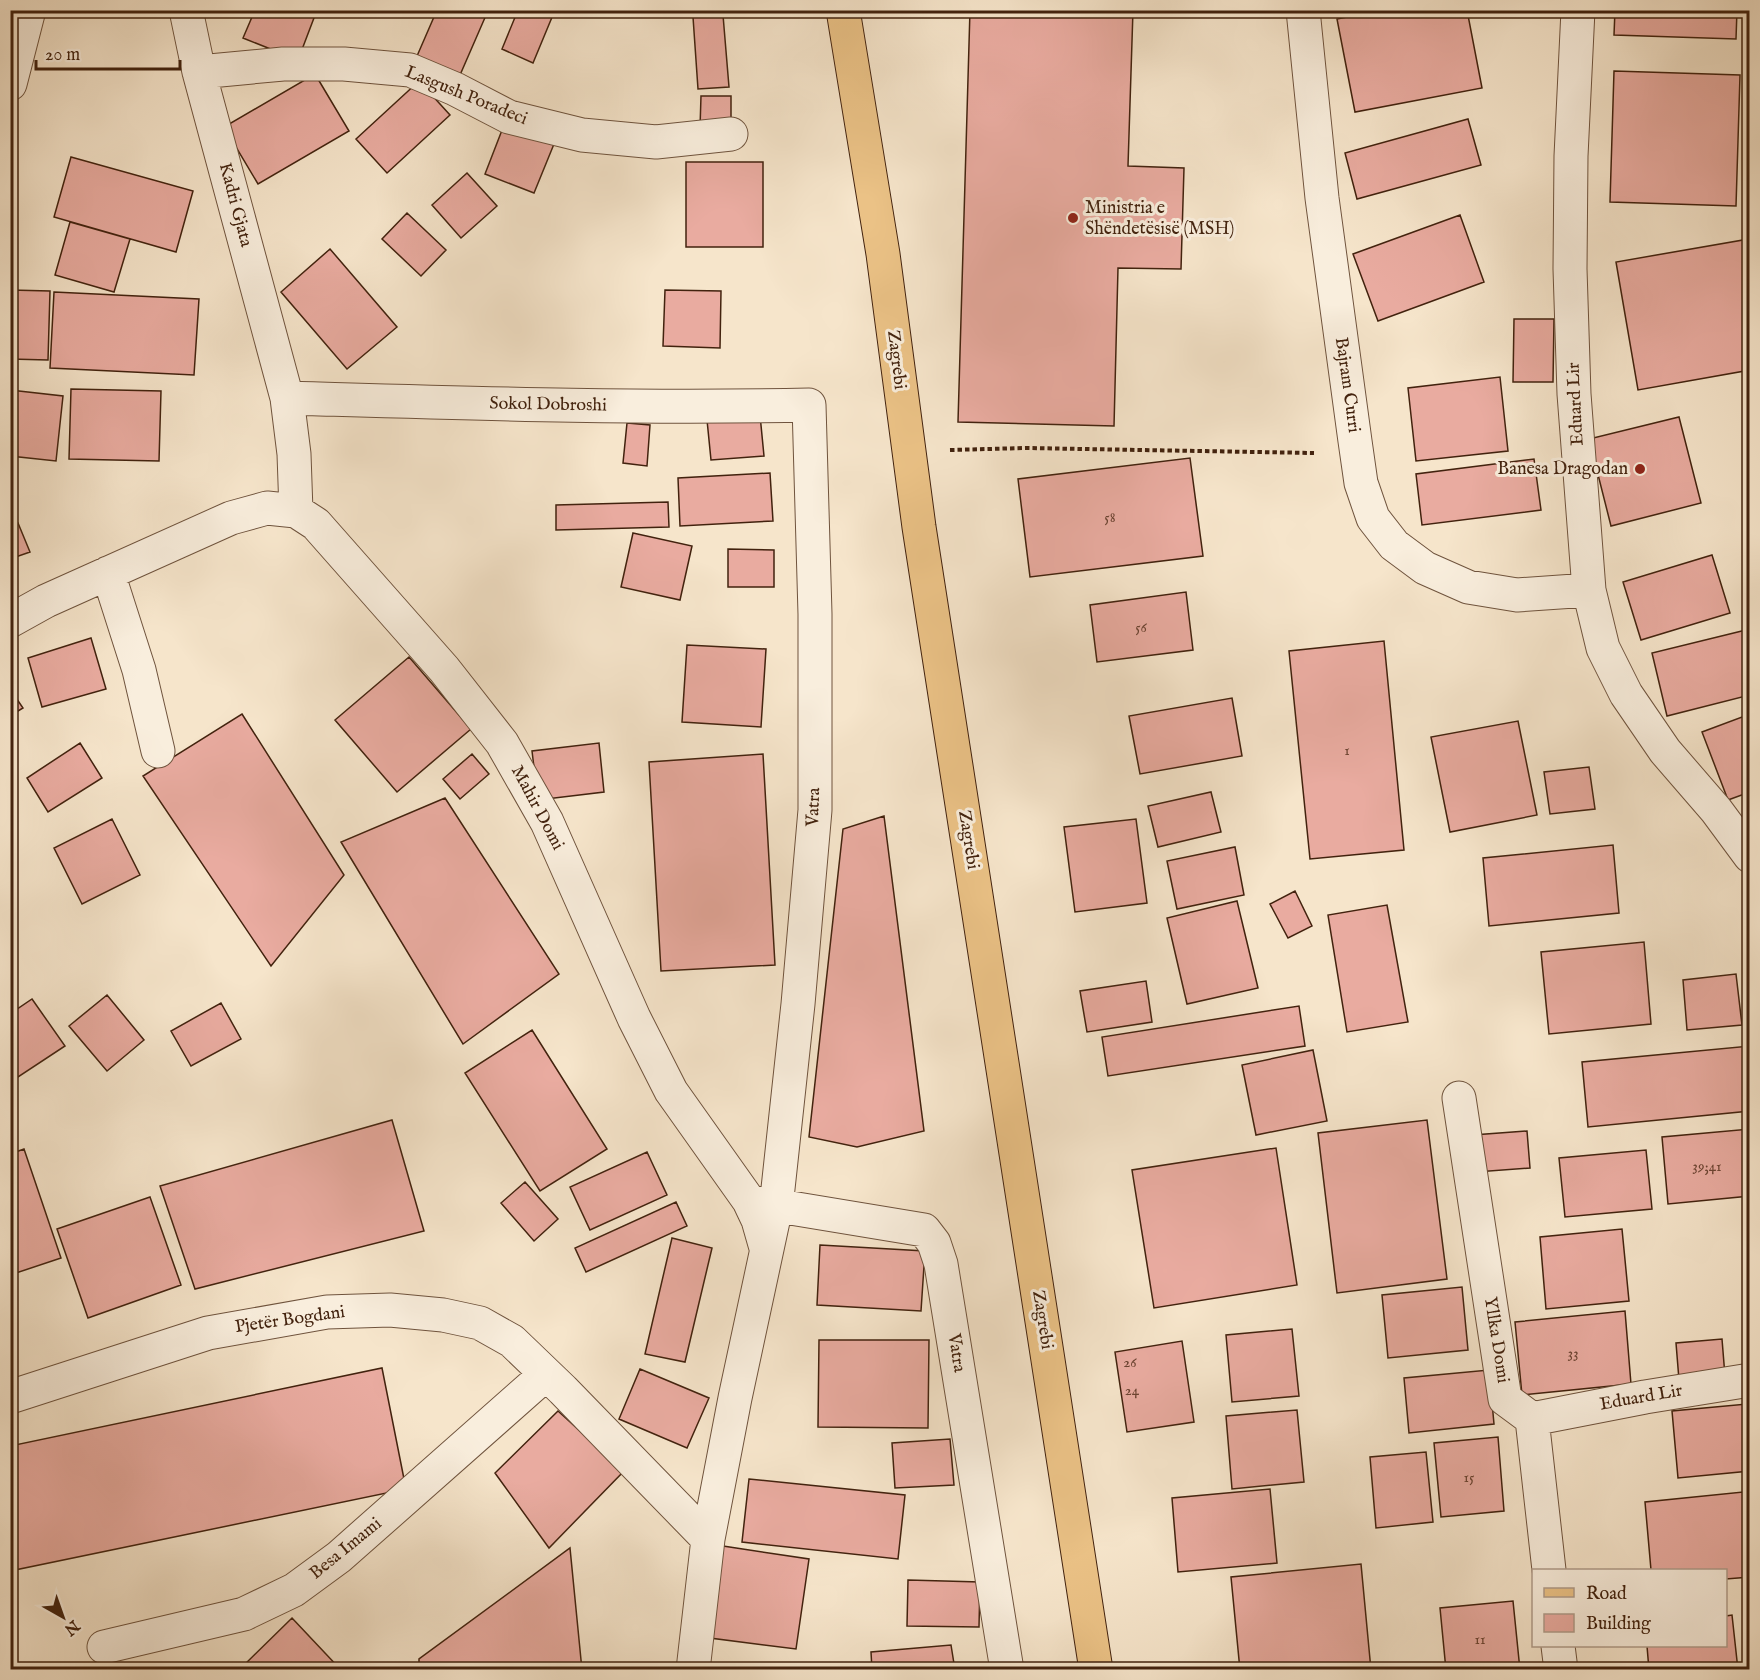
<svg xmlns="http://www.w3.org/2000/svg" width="1760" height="1680" font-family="'IM FELL English',serif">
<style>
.building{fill:#e9aba0;stroke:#42220e;stroke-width:1.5}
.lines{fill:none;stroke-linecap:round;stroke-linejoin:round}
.minor-casing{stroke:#6f533d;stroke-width:35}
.major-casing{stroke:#42220e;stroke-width:35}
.path{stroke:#42220e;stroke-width:4;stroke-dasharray:4.5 3;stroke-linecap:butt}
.minor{stroke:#f9eedd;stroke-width:33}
.major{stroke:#ebc286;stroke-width:33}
.poi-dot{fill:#8f2418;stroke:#f9eedd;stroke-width:2}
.labels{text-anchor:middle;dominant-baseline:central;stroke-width:6;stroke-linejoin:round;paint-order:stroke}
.number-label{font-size:15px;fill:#6c4432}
.street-label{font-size:18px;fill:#42220e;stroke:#f9eedd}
.poi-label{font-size:18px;fill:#42220e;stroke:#f9eedd;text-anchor:start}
</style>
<rect width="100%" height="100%" fill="#f6e5cb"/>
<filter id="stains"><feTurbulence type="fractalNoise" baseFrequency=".00333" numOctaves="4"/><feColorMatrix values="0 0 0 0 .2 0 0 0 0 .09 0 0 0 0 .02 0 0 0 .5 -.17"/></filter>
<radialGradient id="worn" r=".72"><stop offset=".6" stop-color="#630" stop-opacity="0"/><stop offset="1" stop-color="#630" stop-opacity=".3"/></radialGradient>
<path class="building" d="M 255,10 L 317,10 L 298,60 L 243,38 Z
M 437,10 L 480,10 L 487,13 L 460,75 L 417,56 Z
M 518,10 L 555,10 L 533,63 L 502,49 Z
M 970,10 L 1133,10 L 1128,166 L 1184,168 L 1181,269 L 1118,268 L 1114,426 L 958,422 Z
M 1382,10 L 1467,10 L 1482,88 L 1355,112 L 1337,19 Z
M 1615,10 L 1737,10 L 1736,39 L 1614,35 Z
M 723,15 L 729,87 L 698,89 L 693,17 Z
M 1614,71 L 1740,75 L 1736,206 L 1610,202 Z
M 315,74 L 349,131 L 258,184 L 224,127 Z
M 419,81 L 450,115 L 387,173 L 356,139 Z
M 701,96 L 731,96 L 731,128 L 700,128 Z
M 1468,119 L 1481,165 L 1357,199 L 1345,153 Z
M 504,125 L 554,144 L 534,193 L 485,174 Z
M 71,157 L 193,191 L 176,252 L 54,217 Z
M 686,162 L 763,162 L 763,247 L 686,247 Z
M 467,173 L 497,206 L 461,238 L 432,205 Z
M 407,213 L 446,250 L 421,276 L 382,239 Z
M 1460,215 L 1484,282 L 1378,321 L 1353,254 Z
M 70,222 L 130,239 L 114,292 L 55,275 Z
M 1749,239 L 1750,370 L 1638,390 L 1616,262 Z
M 330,249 L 397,327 L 347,369 L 281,292 Z
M 10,290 L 50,291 L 48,360 L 10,359 Z
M 665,290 L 721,291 L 720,348 L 663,346 Z
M 54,292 L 199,299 L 194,375 L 50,368 Z
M 1514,319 L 1554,319 L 1553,382 L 1513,382 Z
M 1500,377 L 1508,451 L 1416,461 L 1408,388 Z
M 71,389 L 161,391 L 159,461 L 69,459 Z
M 10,390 L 63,396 L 56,461 L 10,456 Z
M 760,415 L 764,456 L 711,460 L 707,420 Z
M 1679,417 L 1701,503 L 1611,526 L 1589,439 Z
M 627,423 L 650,425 L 647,466 L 623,463 Z
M 1190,458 L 1203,556 L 1030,577 L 1018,479 Z
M 1534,459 L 1541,510 L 1422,525 L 1416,474 Z
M 770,473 L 773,521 L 680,526 L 678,478 Z
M 668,502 L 669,527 L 556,530 L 556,505 Z
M 18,523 L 30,552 L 10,559 L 10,526 Z
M 633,533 L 692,546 L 680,600 L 621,587 Z
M 728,549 L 774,550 L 774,587 L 728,587 Z
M 1712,555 L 1730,613 L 1641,640 L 1623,582 Z
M 1186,592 L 1193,650 L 1097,662 L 1090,605 Z
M 1750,629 L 1750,695 L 1667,716 L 1652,653 Z
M 91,638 L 106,689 L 42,707 L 28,658 Z
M 1384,641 L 1404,850 L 1310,859 L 1289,651 Z
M 687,645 L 766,649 L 761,727 L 682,722 Z
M 409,657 L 471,729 L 397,792 L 335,720 Z
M 10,689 L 23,708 L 10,716 Z
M 1232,698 L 1242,756 L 1140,774 L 1129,716 Z
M 242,714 L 344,875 L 271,966 L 143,776 Z
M 1750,714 L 1750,792 L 1728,800 L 1702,732 Z
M 1518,721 L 1537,815 L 1450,832 L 1431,737 Z
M 80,743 L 102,778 L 48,812 L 27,778 Z
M 599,743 L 604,792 L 538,800 L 532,751 Z
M 472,754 L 489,774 L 460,799 L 443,779 Z
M 763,754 L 775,965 L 661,971 L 649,762 Z
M 1589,767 L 1595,809 L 1550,814 L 1544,772 Z
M 1211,792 L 1221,832 L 1158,847 L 1148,806 Z
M 445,798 L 559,974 L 463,1044 L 341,842 Z
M 884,816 L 924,1131 L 857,1147 L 809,1137 L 843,829 Z
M 112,819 L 140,875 L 82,904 L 54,848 Z
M 1136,819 L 1147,903 L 1075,912 L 1064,827 Z
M 1613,845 L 1619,913 L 1489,926 L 1483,858 Z
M 1235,847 L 1244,895 L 1177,909 L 1167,861 Z
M 1295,891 L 1312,926 L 1288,938 L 1270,904 Z
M 1237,901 L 1258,988 L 1187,1004 L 1167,918 Z
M 1387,905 L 1408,1022 L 1347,1032 L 1328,915 Z
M 1644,942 L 1651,1024 L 1549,1034 L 1541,952 Z
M 1736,974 L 1742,1025 L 1687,1030 L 1683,980 Z
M 1146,981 L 1152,1022 L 1087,1032 L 1080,991 Z
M 107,995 L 144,1040 L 107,1071 L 69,1026 Z
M 32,999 L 65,1046 L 15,1079 L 10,1072 L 10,1014 Z
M 221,1003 L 241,1039 L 191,1066 L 171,1031 Z
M 1299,1006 L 1305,1046 L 1108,1076 L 1102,1037 Z
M 532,1030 L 607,1149 L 540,1191 L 465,1073 Z
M 1750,1046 L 1750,1111 L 1588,1127 L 1582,1062 Z
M 1313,1050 L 1327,1121 L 1256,1135 L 1242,1065 Z
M 392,1120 L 424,1231 L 195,1289 L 160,1186 Z
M 1427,1120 L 1447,1279 L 1337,1293 L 1318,1133 Z
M 1750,1129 L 1750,1196 L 1668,1204 L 1662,1137 Z
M 1527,1131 L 1530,1168 L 1476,1172 L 1473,1135 Z
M 1276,1148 L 1297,1285 L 1154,1308 L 1132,1170 Z
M 24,1149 L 61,1258 L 10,1275 L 10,1154 Z
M 1646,1150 L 1652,1209 L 1565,1217 L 1559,1158 Z
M 647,1152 L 667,1195 L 590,1230 L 570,1187 Z
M 525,1182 L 558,1219 L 534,1241 L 501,1203 Z
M 150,1197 L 181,1285 L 88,1318 L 57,1229 Z
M 676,1202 L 687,1226 L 586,1272 L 575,1248 Z
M 1622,1229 L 1629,1301 L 1546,1309 L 1540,1237 Z
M 672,1238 L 712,1248 L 685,1362 L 645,1354 Z
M 820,1245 L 925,1251 L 921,1311 L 817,1305 Z
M 1462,1287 L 1468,1350 L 1388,1358 L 1382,1295 Z
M 1625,1311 L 1631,1384 L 1522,1395 L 1515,1322 Z
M 1292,1329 L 1299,1396 L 1232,1402 L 1226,1335 Z
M 1722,1339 L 1725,1376 L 1679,1380 L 1676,1343 Z
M 819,1340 L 929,1340 L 928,1428 L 818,1427 Z
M 1182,1341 L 1194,1422 L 1127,1432 L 1115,1352 Z
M 382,1368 L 406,1489 L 10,1571 L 10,1446 Z
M 640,1369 L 709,1398 L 687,1448 L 619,1419 Z
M 1489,1370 L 1494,1424 L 1409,1433 L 1404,1378 Z
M 1747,1404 L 1750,1471 L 1678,1478 L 1672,1411 Z
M 1297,1410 L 1304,1482 L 1232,1489 L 1226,1416 Z
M 558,1411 L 624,1471 L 549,1548 L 495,1473 Z
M 1498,1437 L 1504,1511 L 1441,1517 L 1434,1443 Z
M 950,1439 L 954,1485 L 895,1488 L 892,1443 Z
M 1426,1452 L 1433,1522 L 1376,1528 L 1370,1457 Z
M 749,1479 L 905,1495 L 898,1559 L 742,1542 Z
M 1270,1489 L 1277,1563 L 1178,1572 L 1172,1498 Z
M 1743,1492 L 1750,1577 L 1726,1579 L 1726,1570 L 1651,1570 L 1645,1502 Z
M 723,1546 L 809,1559 L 796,1649 L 710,1638 Z
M 570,1548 L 582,1670 L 419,1670 L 419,1659 Z
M 1361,1564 L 1371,1670 L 1240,1670 L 1231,1577 Z
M 908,1580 L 980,1582 L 979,1627 L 907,1626 Z
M 1513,1601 L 1520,1670 L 1446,1670 L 1440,1608 Z
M 1732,1615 L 1738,1670 L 1649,1670 L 1647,1646 L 1726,1646 L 1726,1616 Z
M 292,1618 L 341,1670 L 239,1670 Z
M 951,1645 L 955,1670 L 872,1670 L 871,1652 Z"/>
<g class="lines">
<defs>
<path id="minor" d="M 186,10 L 199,72 L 287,398 L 294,454 L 296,511 L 316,524 L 444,669 L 502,743 L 547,822 L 634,1018 L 671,1091 L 749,1201 L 758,1220 L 766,1248
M 1303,10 L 1322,198 L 1355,441 L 1361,483 L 1373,518 L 1394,545 L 1425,568 L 1468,587 L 1517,595 L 1589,590
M 1578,10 L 1571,156 L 1570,269 L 1574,394 L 1589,590 L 1603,648 L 1626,694 L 1665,751 L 1716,810 L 1750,856
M 199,72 L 283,64 L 344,64 L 410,70 L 455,89 L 509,117 L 582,135 L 656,142 L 731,134
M 10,84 L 29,10
M 287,398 C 461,403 635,409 809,405 L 815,614 L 815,810 L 798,1004 L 776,1207 L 735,1398 L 708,1539 L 693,1670
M 108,573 L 139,670 L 158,751
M 10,621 L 46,601 L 231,518 L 267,508 L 296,511
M 1459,1098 L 1505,1399 L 1532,1419 L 1549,1570
M 754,1202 L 924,1230 L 934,1243 L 941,1264 L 1007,1670
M 10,1397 L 208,1333 L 327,1312 L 390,1310 L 443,1315 L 480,1323 L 512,1341 L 563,1390 L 708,1539
M 1532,1419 L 1645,1397 L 1750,1380
M 1558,1646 L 1561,1670
M 104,1647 L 244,1614 L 294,1590 L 339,1557 L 546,1374"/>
<path id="major" d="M 843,10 L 883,254 L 919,527 L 1096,1670"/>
</defs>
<use href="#minor" class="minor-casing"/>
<use href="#major" class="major-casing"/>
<path class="path" d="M 950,450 L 1026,448 L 1314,453"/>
<use href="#minor" class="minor"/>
<use href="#major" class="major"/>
</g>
<g class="poi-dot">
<circle cx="1073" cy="218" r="6"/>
<circle cx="1640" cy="469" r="6"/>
</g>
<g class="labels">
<g class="number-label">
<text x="1110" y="517">58</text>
<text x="1141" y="627">56</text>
<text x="1347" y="750">1</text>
<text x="1707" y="1166">39;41</text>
<text x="1573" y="1353">33</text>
<text x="1130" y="1362">26</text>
<text x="1132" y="1390">24</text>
<text x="1469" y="1477">15</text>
<text x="1480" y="1639">11</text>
</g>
<g class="street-label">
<text transform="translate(466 96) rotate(22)">Lasgush Poradeci</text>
<text transform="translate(235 205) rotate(75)">Kadri Gjata</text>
<text transform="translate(896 360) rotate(83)">Zagrebi</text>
<text transform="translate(1347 385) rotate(82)">Bajram Curri</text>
<text transform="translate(1576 404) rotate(-93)">Eduard Lir</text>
<text transform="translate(548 405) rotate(1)">Sokol Dobroshi</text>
<text transform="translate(814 807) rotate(-88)">Vatra</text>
<text transform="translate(537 808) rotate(62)">Mahir Domi</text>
<text transform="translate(968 840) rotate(81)">Zagrebi</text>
<text transform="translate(290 1320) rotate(-8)">Pjetër Bogdani</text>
<text transform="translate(1042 1320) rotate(81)">Zagrebi</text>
<text transform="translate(1496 1340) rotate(81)">Yllka Domi</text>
<text transform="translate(956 1353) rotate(81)">Vatra</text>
<text transform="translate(1641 1398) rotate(-10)">Eduard Lir</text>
<text transform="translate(346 1549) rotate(-39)">Besa Imami</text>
</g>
<g class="poi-label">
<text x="1085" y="208">Ministria e<tspan x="1085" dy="21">Shëndetësisë (MSH)</tspan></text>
<text x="1628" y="469" text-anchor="end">Banesa Dragodan</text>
</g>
</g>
<rect width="1760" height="1680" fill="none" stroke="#f6e5cb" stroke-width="36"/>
<rect x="12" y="12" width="1736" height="1656" fill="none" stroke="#42220e" stroke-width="3"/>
<rect x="18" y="18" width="1724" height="1644" fill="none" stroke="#42220e" stroke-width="1.5"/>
<rect x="1532" y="1569" width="195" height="78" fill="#f9eedd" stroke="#b09c8a" stroke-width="1.5"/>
<rect x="1544" y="1588" width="30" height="9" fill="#ebc286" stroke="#b09c8a" stroke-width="1.5"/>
<text x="1586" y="1599" font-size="18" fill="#42220e">Road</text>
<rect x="1544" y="1614" width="30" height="18" fill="#e9aba0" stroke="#b09c8a" stroke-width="1.5"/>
<text x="1586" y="1629" font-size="18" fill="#42220e">Building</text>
<g transform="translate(63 1617) rotate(140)" stroke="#f9eedd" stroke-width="4.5" paint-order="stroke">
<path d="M0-4.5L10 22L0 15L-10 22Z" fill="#42220e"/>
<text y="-9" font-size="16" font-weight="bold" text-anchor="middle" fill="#42220e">N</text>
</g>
<path d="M36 60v9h144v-9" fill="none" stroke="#42220e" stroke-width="3"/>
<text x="45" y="60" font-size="18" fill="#42220e" stroke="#f9eedd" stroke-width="4.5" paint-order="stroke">20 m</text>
<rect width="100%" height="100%" filter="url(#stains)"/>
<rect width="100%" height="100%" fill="url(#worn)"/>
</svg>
